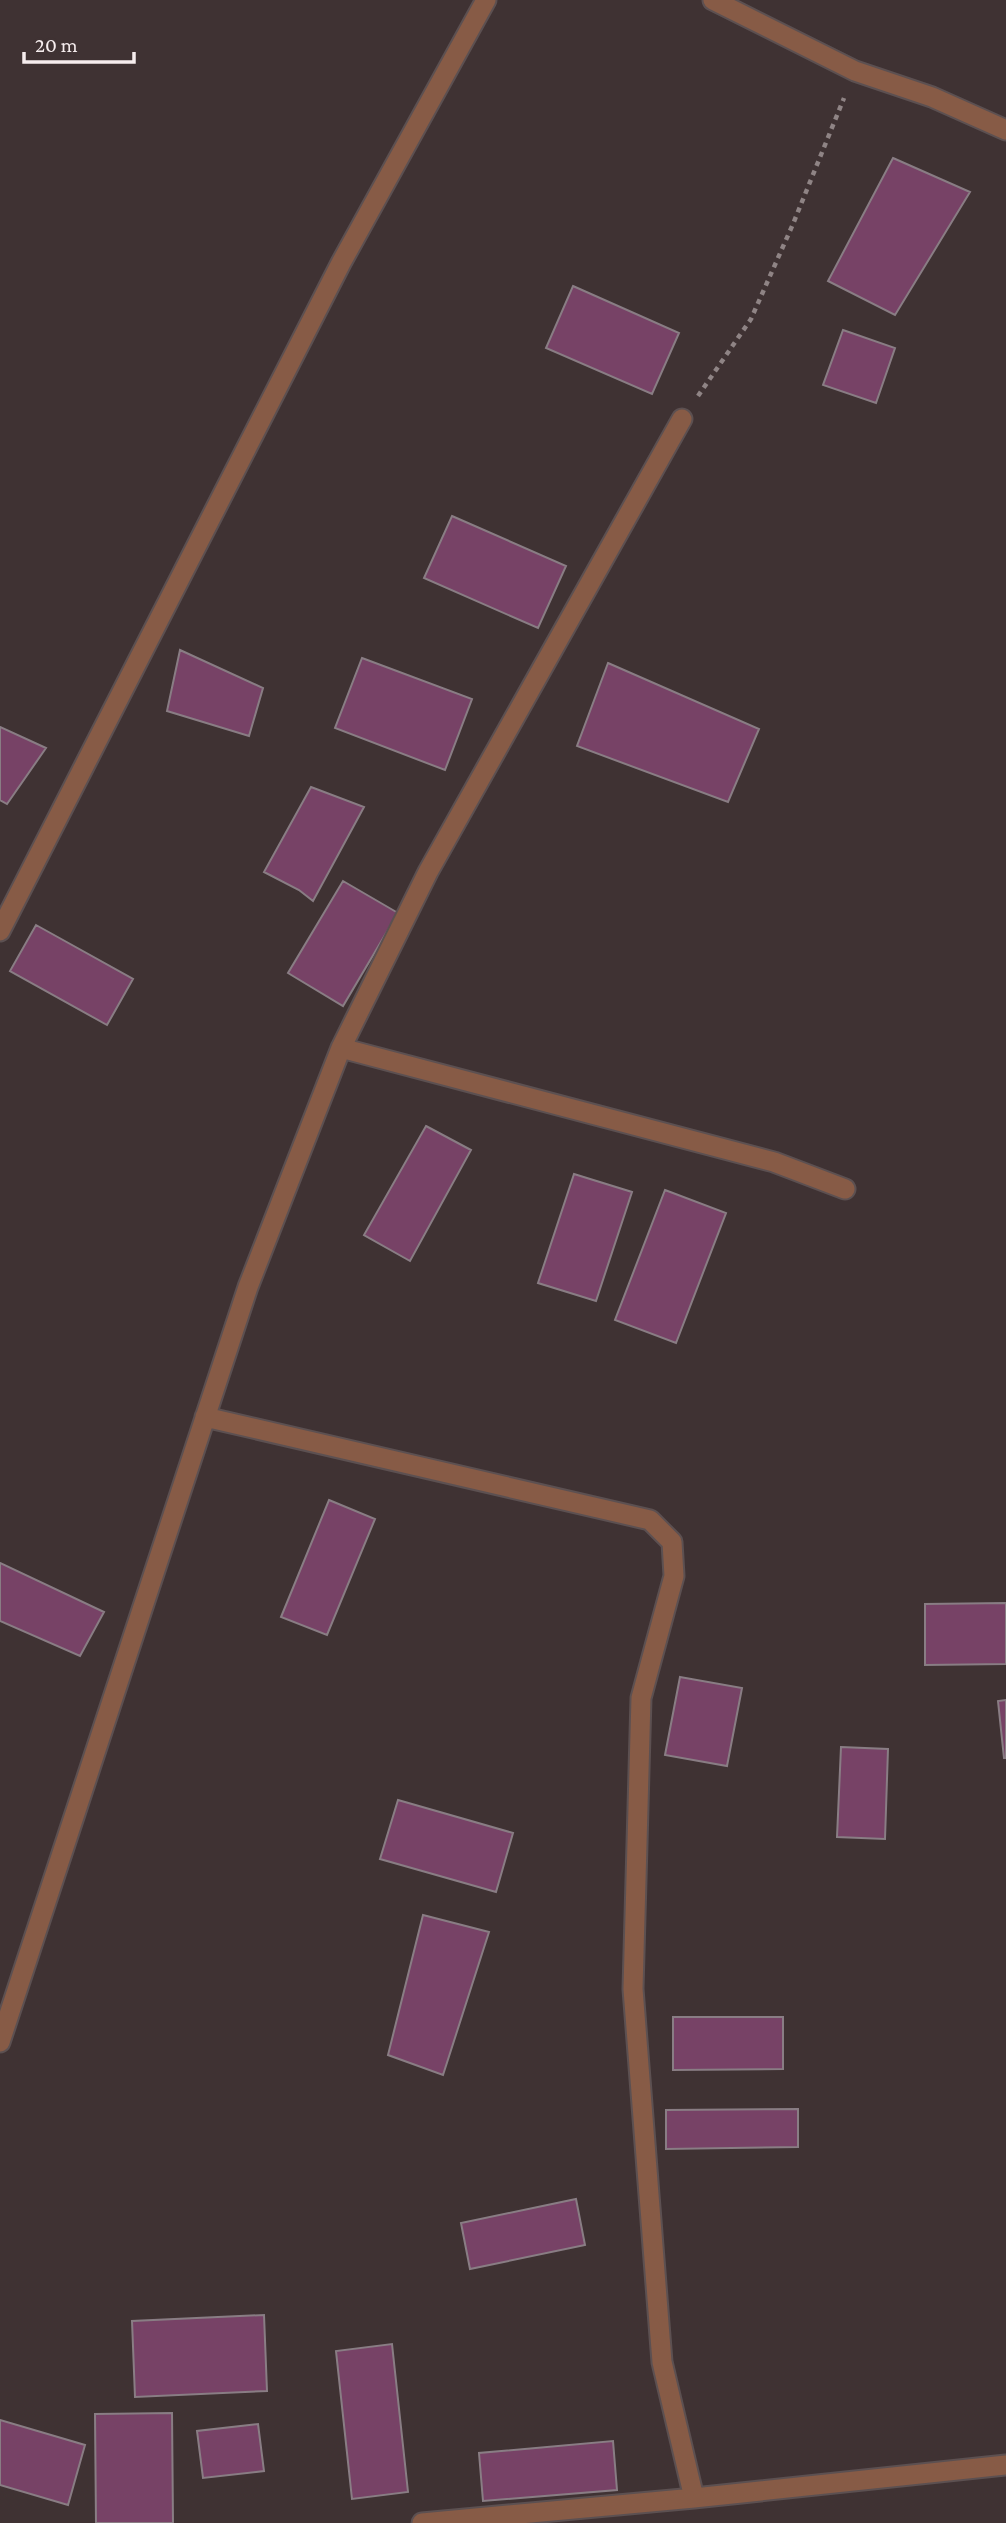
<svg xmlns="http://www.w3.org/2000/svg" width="1006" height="2523" font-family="'Crimson Pro',serif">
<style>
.building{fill:#774266;stroke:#897d84;stroke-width:2}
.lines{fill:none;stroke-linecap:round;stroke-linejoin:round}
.minor-casing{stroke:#5c5051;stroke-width:23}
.path{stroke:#8f8485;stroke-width:4.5;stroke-dasharray:5 5;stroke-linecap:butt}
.minor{stroke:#875b46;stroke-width:19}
</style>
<rect width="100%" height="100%" fill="#3f3233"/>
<path class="building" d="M 893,158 L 970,192 L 895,315 L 828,281 Z
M 573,286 L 679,333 L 652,394 L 546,348 Z
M 843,330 L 895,348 L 876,403 L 823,385 Z
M 452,516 L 566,566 L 538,628 L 424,578 Z
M 180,650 L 263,688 L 249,736 L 167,711 Z
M 362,658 L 472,699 L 445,770 L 335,728 Z
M 608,663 L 759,729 L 728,802 L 577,746 Z
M 0,727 L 46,748 L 7,804 L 0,800 Z
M 311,787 L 364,807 L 313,901 L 299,890 L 264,872 Z
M 343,881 L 398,913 L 343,1006 L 288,973 Z
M 36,925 L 133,979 L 107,1025 L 10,971 Z
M 426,1126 L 471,1150 L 410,1261 L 364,1235 Z
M 574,1174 L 632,1192 L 596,1301 L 538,1283 Z
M 665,1190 L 726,1213 L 676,1343 L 615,1320 Z
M 329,1500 L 375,1519 L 327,1635 L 281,1617 Z
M 0,1563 L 104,1612 L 80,1656 L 0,1621 Z
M 1006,1603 L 1006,1664 L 925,1665 L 925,1604 Z
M 680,1677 L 742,1688 L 727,1766 L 665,1755 Z
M 1006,1700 L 1006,1758 L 1004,1758 L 998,1701 Z
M 841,1747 L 888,1749 L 885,1839 L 837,1837 Z
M 398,1800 L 513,1833 L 496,1892 L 380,1859 Z
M 423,1915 L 489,1932 L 443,2075 L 388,2055 Z
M 673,2017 L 783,2017 L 783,2069 L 673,2070 Z
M 798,2109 L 798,2147 L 666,2149 L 666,2110 Z
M 576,2199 L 585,2245 L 470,2269 L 461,2223 Z
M 264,2315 L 267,2391 L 135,2397 L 132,2321 Z
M 392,2344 L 408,2492 L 352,2499 L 336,2351 Z
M 172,2413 L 173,2523 L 96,2523 L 95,2414 Z
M 0,2420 L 85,2445 L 68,2505 L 0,2485 Z
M 258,2424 L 264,2471 L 203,2478 L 197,2431 Z
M 613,2441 L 617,2490 L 483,2501 L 479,2453 Z"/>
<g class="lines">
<defs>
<path id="minor" d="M 713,0 L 855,71 L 932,97 L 1006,130
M 0,931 L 341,263 L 486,0
M 341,1048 L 774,1162 L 845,1189
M 205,1417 L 650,1520 L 672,1542 L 674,1576 L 641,1698 L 633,1989 L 662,2362 L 694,2498
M 0,2042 L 248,1287 L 341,1048 L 428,872 L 682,419
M 422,2523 L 694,2498 L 1006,2465"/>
</defs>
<use href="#minor" class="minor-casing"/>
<path class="path" d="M 698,396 L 751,319 L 793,224 L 844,98"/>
<use href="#minor" class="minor"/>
</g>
<path d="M24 52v10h110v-10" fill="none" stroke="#f6edee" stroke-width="3.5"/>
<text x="35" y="52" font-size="21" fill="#f6edee" stroke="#3f3233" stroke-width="5" paint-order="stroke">20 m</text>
</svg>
